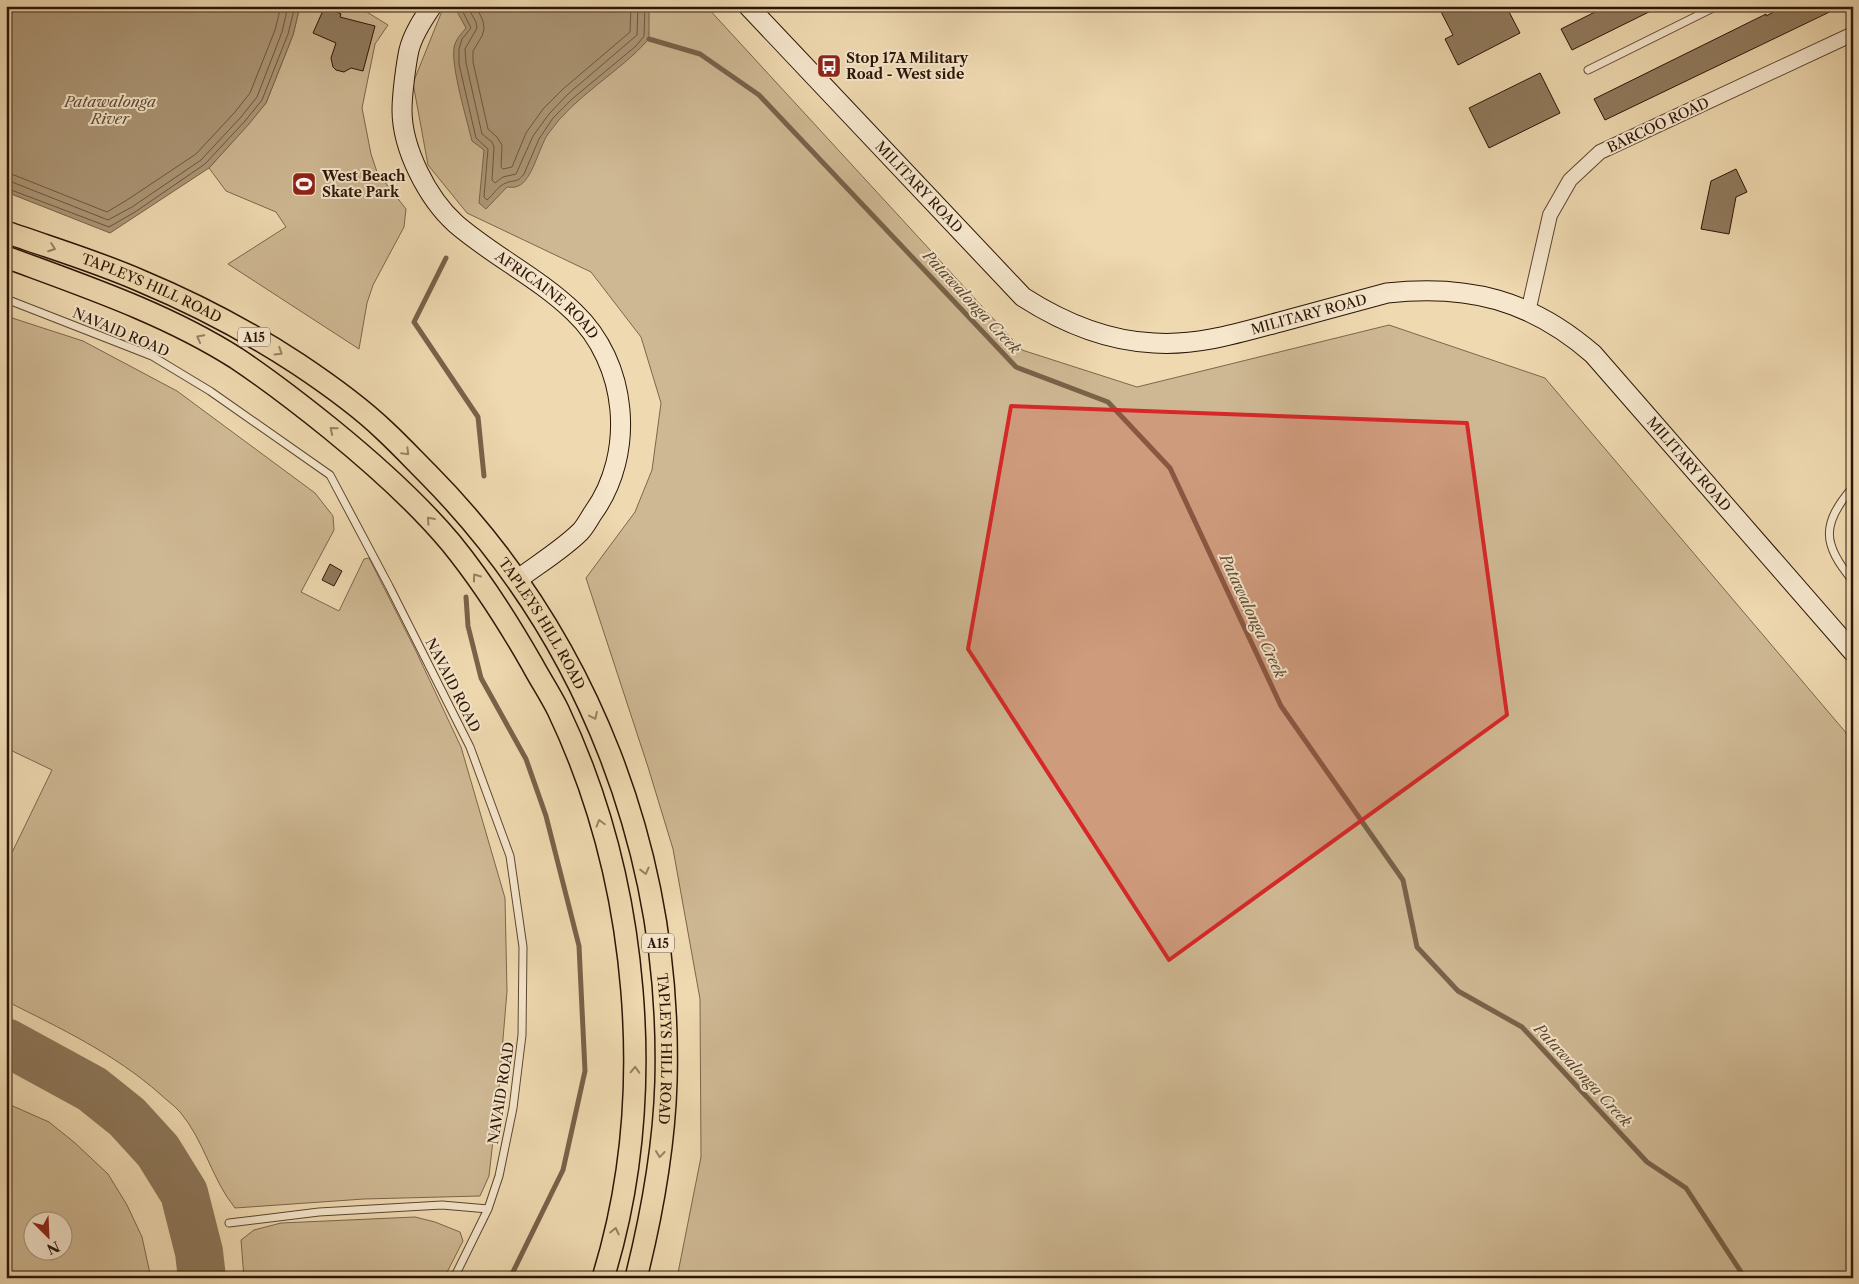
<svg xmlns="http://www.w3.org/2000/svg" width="1859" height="1284" font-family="'Libre Caslon Text',serif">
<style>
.green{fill:#ceb893;stroke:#7c664c;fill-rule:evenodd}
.water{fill:#ac9676;stroke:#786249}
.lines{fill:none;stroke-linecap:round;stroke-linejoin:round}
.shore{stroke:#6c563e;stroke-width:1}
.stream{stroke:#786249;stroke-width:5}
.taxiway{stroke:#8d775a;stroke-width:48}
.building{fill:#917b5e;stroke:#2b1505}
.lane-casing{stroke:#5c4630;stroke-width:9}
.street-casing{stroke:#5c4630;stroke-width:16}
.secondary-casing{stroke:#2b1505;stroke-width:21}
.primary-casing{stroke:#2b1505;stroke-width:24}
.lane{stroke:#f5e6cc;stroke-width:7}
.street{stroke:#f5e6cc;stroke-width:14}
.secondary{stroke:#f5e6cc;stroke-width:19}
.primary{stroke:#efd9b0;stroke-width:21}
.oneway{stroke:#978163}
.marked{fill:#d62828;fill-opacity:0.2;stroke:#d62828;stroke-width:4;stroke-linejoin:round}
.labels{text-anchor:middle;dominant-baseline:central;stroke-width:4;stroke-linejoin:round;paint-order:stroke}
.shield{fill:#f5e6cc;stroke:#685441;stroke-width:1}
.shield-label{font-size:12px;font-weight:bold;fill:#2b1505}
.poi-label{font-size:14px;font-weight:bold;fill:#2b1505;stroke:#f5e6cc;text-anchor:start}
.street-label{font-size:14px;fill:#2b1505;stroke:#f5e6cc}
.water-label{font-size:15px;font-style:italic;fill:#5f4932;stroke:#f5e6cc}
</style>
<rect width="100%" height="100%" fill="#efd9b0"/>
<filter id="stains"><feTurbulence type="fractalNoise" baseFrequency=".004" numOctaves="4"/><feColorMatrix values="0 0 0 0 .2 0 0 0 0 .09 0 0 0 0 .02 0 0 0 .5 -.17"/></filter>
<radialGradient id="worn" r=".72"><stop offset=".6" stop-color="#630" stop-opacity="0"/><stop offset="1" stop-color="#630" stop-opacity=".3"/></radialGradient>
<path class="green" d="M 300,6 L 357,6 L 388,25 L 375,44 L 362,108 L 371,154 L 377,172 L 406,209 L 404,227 L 373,285 L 367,303 L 359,349 L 228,264 L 286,227 L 276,212 L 226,191 L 209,168 L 266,103 L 293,35 Z
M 444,6 L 706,6 L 1022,350 L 1137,387 L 1389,325 L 1545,378 L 1853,741 L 1853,1278 L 677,1278 L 701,1157 L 700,999 L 673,849 L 648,767 L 586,578 L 635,512 L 652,470 L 661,403 L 641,337 L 591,272 L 467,213 L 428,165 L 413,83 Z
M 6,316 L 83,341 L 177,391 L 315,493 L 333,516 L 334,530 L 301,592 L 339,611 L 364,559 L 369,558 L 415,649 L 461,747 L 505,898 L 507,991 L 499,1087 L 489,1176 L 480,1196 L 364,1199 L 235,1208 C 212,1180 204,1140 180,1112 C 174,1105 166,1100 160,1094 C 115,1054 60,1028 6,1001 L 6,865 L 52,770 L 6,748 Z
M 6,1103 L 49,1122 L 75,1143 L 108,1174 L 127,1205 L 142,1237 L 151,1278 L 6,1278 ZM 32,1222 L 62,1222 L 62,1252 L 32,1252 Z
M 415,1217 L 435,1222 L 460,1232 L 463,1241 L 444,1278 L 244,1278 L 241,1240 L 254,1230 L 281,1223 Z"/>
<path class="water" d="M 6,6 L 300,6 L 293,35 L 266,103 L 249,124 L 209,168 L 110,233 L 6,192 Z
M 454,6 L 649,6 L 649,39 C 619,73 575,95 548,134 C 539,147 532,181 518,186 C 515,188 511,187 507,187 L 486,209 L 479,203 L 484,150 L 472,141 C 467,120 451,67 454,48 C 455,40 461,34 466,28 Z"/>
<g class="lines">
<path class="shore" d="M 460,6 L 471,28 L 462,39 L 459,49 L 459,64 L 476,138 L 488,149 L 484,197 L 487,200 C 493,195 499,185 506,183 C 515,179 516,184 524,174 L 539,139 L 553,118 L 572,99 L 636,46 L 644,36 L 645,6
M 467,6 L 476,22 L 477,28 L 465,49 L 466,63 L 482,134 L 492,142 L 494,147 L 492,180 L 495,183 L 503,177 L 516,174 L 533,136 L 549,114 L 568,94 L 637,35 L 638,6
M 476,6 L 483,21 L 484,29 L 482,36 L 473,51 L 473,62 L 488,129 L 497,137 L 502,145 L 501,167 L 503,169 L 512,167 L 526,133 L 543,109 L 563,89 L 630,32 L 631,6
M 6,174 L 14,175 L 107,212 L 127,200 L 196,154 L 235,112 L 250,93 L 275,30 L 281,6
M 6,182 L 12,182 L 108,220 L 132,207 L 201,160 L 241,117 L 257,97 L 282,32 L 288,6
M 6,188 L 109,227 L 135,212 L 205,164 L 245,121 L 262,100 L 288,34 L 295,6"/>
<path class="stream" d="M 649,39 L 700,54 L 759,95 L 1016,367 L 1108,402 L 1170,468 L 1281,706 L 1403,880 L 1417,947 L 1458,991 L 1522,1027 L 1647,1162 L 1686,1188 L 1743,1275 L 1757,1278
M 446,258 L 414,322 L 478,417 L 484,476
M 466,597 L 468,626 L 481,678 L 526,759 L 546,816 L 579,946 L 585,1071 L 563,1170 L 510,1278"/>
<path class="taxiway" d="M 6,1042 L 92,1089 L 127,1117 L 158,1151 L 184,1193 L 199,1252 L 202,1278"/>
</g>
<path class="building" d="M 325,6 L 341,14 L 340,17 L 375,26 L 363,71 L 351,68 L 344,72 L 336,70 L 333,67 L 331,58 L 336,43 L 313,33 Z
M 1438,6 L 1506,6 L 1520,33 L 1458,65 L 1445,39 L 1453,35 Z
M 1607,6 L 1661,6 L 1572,50 L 1561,29 Z
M 1785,6 L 1842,6 L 1605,120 L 1594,99 L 1766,14 L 1766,16 Z
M 1540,73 L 1560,113 L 1489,148 L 1469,108 Z
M 1736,169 L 1747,192 L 1736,197 L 1729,234 L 1701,229 L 1711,181 Z
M 330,564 L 342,571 L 334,586 L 322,580 Z"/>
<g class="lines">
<defs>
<path id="lane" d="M 1588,70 L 1717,6
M 6,299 L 152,356 L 210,391 L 330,475 L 389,586 L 470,747 L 510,856 L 523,947 L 522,1035 L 513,1108 L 499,1176 L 488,1209 L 454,1278
M 1853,487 C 1821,524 1822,544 1853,581
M 229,1223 L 319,1212 L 442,1205 L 488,1209"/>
<path id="street" d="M 1528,312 L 1550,215 L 1570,180 L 1600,152 L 1853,34"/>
<g id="secondary">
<path id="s1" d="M 432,6 C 423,19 413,34 409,50 C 406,64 402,95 402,110 C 402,148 427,198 456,224 C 493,256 539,278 574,312 C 628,363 636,453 593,513 C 589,519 585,527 580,532 C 563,549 537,565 517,580"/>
<path id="s2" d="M 748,6 L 1023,297 C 1062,322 1107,341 1154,343 C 1197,346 1239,333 1280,322 C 1316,312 1351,303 1387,293 C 1468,284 1531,300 1593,354 L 1853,652"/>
</g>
<g id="primary">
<path id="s3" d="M 6,232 C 51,248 98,262 141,281 C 196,304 249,332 298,364 C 328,384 359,406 385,431 C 400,445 414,460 428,474 C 589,637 672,854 666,1082 C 664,1148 652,1214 636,1278"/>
<path d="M 6,257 C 84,286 165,313 236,358 C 269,380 300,404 331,429 C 374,464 415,500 451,543 C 482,581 508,622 532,664 C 540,679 550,694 558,710 C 639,880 659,1097 603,1278"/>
</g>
</defs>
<use href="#lane" class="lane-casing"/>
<use href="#street" class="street-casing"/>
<use href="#secondary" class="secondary-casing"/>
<use href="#primary" class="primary-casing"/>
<use href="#lane" class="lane"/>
<use href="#street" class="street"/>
<use href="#secondary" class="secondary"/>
<use href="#primary" class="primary"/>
</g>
<defs><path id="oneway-chevron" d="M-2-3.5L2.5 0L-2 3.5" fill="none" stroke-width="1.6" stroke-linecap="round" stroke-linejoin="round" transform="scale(1.25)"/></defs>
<g class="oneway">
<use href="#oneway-chevron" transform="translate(52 248) rotate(20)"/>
<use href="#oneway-chevron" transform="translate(200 338) rotate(-152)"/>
<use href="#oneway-chevron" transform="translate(279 352) rotate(32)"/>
<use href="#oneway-chevron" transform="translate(333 430) rotate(-141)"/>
<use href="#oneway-chevron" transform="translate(406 452) rotate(45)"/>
<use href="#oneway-chevron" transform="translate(430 520) rotate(-132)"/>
<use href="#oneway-chevron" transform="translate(476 577) rotate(-126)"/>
<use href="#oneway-chevron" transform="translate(594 716) rotate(65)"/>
<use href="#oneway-chevron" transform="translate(600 823) rotate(-106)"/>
<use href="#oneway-chevron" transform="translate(645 871) rotate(76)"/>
<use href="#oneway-chevron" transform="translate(635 1070) rotate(-88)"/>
<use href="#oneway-chevron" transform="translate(660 1154) rotate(96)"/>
<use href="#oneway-chevron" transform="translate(615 1231) rotate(-77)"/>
</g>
<path class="marked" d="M 1011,406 L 1467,423 L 1507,715 L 1169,960 L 968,649 Z"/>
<defs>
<symbol id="bus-square" viewBox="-11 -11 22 22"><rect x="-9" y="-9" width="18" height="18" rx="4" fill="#8f2418" stroke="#f5e6cc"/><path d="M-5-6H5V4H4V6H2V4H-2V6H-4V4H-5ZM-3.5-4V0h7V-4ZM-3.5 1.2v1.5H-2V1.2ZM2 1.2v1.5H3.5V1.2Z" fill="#fff"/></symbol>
<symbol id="stadium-square" viewBox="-11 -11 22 22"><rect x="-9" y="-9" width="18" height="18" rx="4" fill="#8f2418" stroke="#f5e6cc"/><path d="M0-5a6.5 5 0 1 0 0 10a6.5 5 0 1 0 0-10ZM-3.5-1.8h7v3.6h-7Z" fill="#fff"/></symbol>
</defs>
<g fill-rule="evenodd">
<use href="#bus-square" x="815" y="52" width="28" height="28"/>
<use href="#stadium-square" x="290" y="170" width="28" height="28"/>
</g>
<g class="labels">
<g class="shield">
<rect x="238" y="327.5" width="32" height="19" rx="4"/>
<rect x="642" y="933.5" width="32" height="19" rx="4"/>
</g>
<g class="shield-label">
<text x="254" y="337">A15</text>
<text x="658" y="943">A15</text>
</g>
<g class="poi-label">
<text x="846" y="58">Stop 17A Military<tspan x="846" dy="16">Road - West side</tspan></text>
<text x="322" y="176">West Beach<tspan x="322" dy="16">Skate Park</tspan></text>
</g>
<g class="street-label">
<text transform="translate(1658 125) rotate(-25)">BARCOO ROAD</text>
<text stroke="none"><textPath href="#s2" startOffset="249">MILITARY ROAD</textPath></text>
<text stroke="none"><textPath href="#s3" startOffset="156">TAPLEYS HILL ROAD</textPath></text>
<text stroke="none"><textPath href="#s1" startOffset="355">AFRICAINE ROAD</textPath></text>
<text stroke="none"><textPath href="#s2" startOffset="699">MILITARY ROAD</textPath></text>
<text transform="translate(121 332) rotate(23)">NAVAID ROAD</text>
<text stroke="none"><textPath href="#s2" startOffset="1148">MILITARY ROAD</textPath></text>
<text stroke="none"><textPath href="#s3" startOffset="681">TAPLEYS HILL ROAD</textPath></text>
<text transform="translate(453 685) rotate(63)">NAVAID ROAD</text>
<text stroke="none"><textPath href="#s3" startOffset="1130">TAPLEYS HILL ROAD</textPath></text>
<text transform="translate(501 1093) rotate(-81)">NAVAID ROAD</text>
</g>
<g class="water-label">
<text x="110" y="101">Patawalonga<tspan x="110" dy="17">River</tspan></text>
<text transform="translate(972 302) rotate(47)">Patawalonga Creek</text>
<text transform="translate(1253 616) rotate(65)">Patawalonga Creek</text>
<text transform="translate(1583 1075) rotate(47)">Patawalonga Creek</text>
</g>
</g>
<rect width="1859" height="1284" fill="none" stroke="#efd9b0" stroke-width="25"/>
<rect x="8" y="8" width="1844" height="1269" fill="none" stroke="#2b1505" stroke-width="2.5"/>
<rect x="12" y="12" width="1834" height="1259" fill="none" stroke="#2b1505"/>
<g transform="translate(48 1236) rotate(156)"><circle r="24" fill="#f5e6cc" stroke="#a4927c"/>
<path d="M0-4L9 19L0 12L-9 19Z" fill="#8f2418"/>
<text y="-8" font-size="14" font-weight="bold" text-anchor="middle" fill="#2b1505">N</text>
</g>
<rect width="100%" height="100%" filter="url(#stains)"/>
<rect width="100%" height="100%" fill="url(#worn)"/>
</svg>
